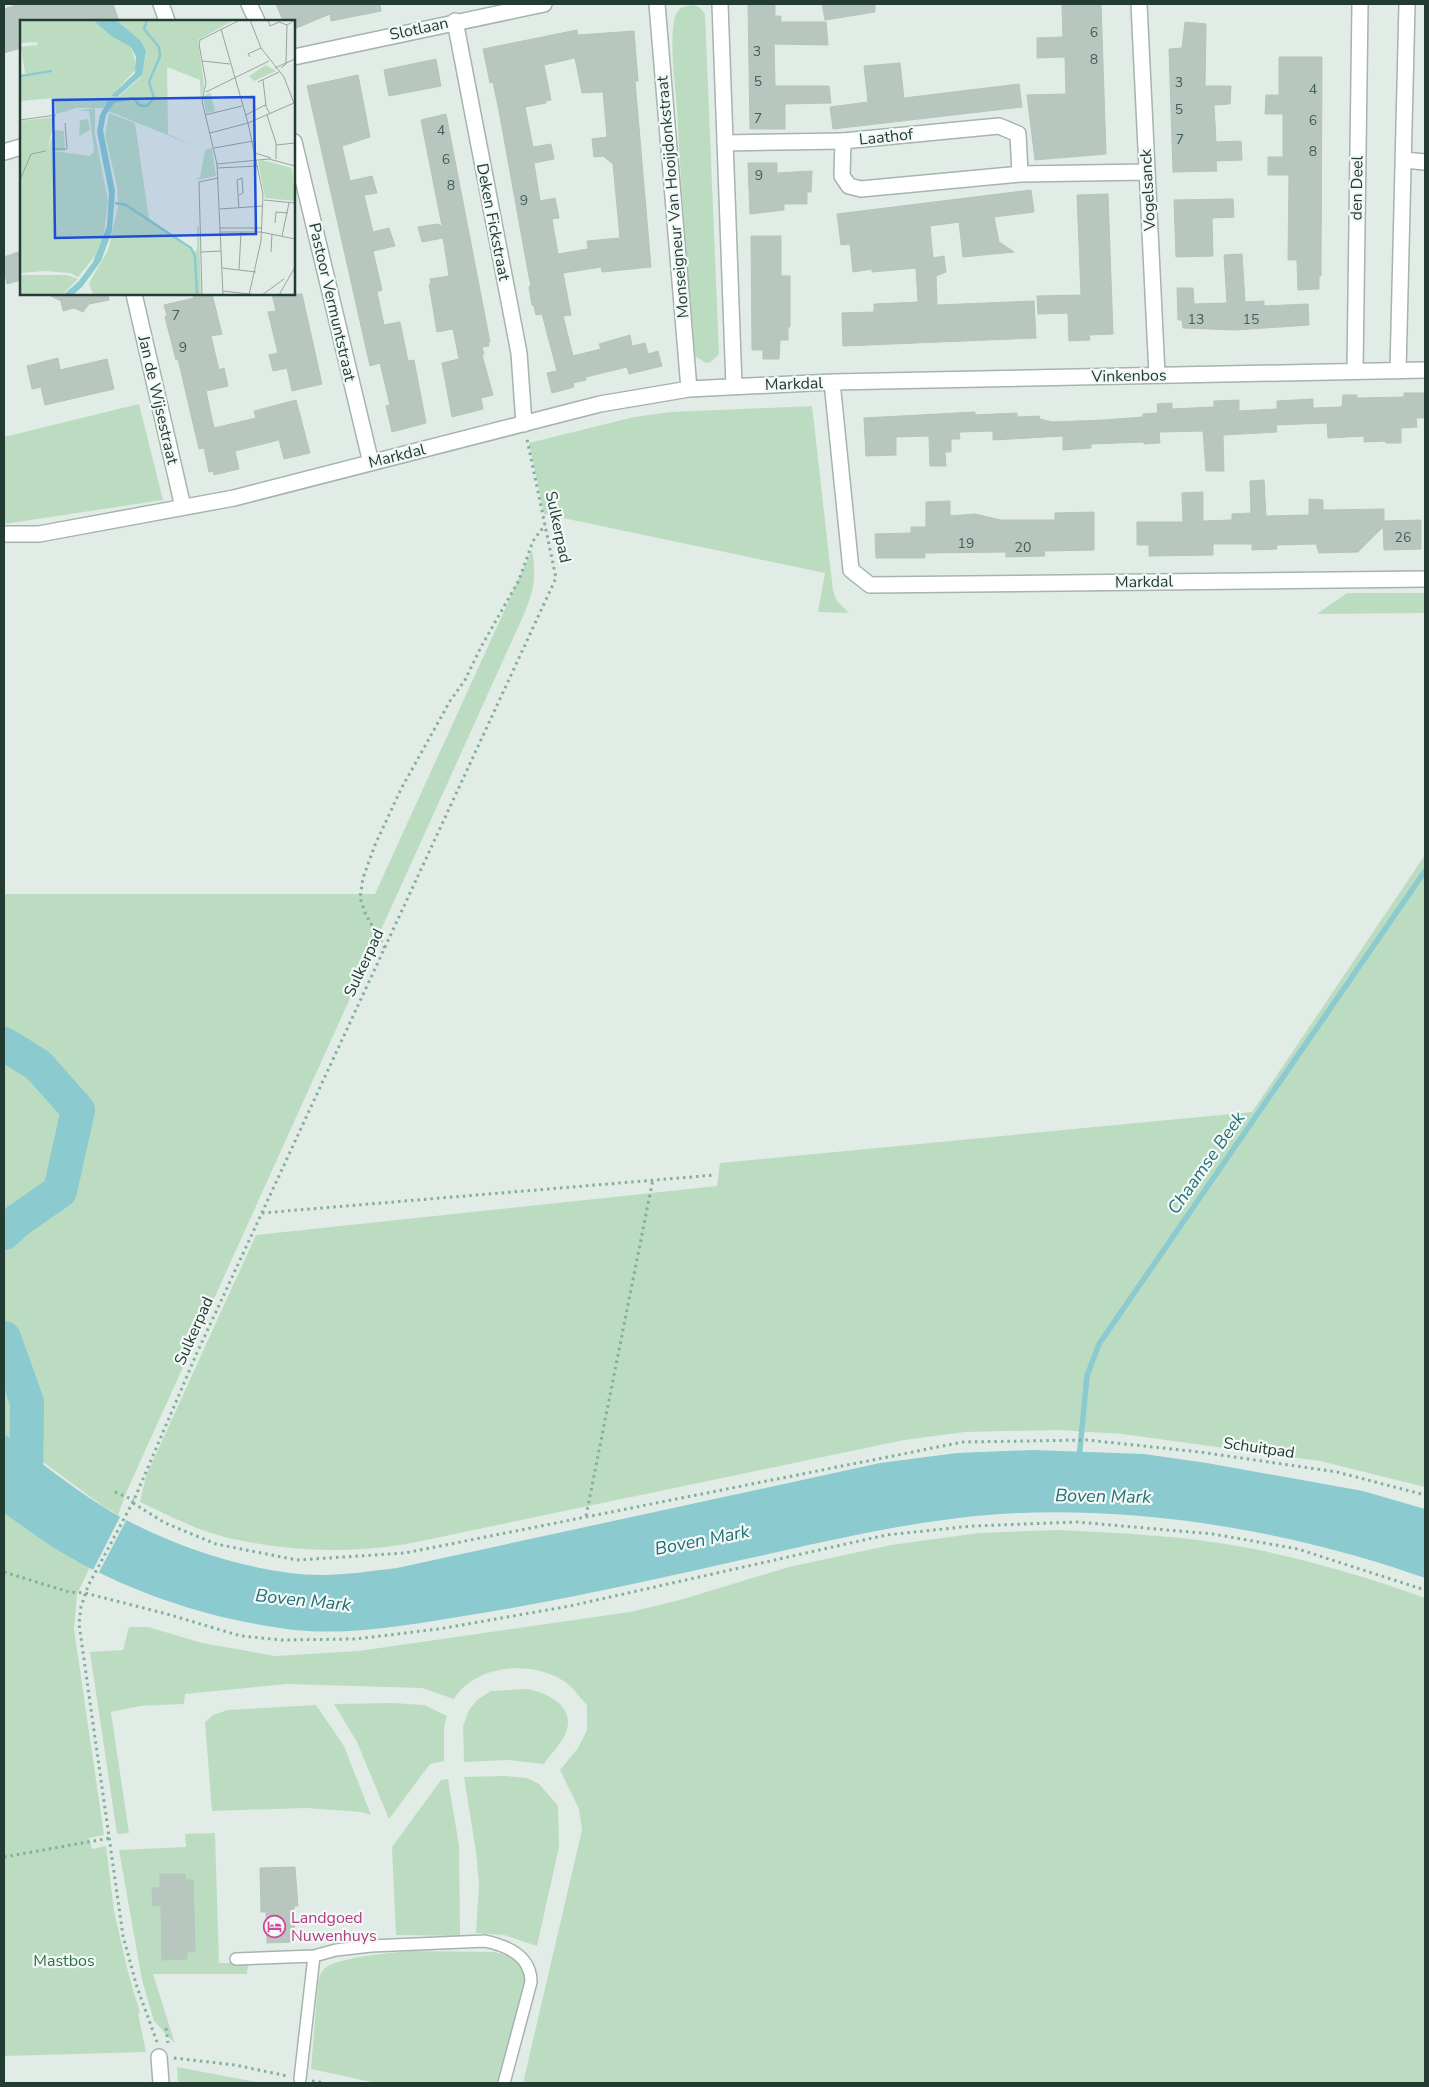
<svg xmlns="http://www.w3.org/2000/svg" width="1429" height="2087" font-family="'Nunito Sans',sans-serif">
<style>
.green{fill:#bbdcc1}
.water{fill:#8bcacf}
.pier{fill:#e2ece6}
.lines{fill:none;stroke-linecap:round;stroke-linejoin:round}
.stream{stroke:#8bcacf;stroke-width:5.5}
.river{stroke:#8bcacf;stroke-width:34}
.building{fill:#b7c6bf;stroke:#b4c5bd;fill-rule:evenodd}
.service-casing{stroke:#a5b4ad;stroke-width:14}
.pedestrian-casing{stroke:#a5b4ad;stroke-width:18}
.minor-casing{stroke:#a5b4ad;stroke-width:18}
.path{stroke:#83ae9d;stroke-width:3;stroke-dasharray:2.5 4;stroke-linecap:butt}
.service{stroke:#fff;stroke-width:11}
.pedestrian{stroke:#fff;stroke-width:15}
.minor{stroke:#fff;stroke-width:15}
.labels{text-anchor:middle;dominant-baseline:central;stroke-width:4.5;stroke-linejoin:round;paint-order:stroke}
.number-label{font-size:14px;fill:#475e56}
.street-label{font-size:16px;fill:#223c33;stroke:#f2f8f5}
.hotel-label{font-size:16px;fill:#b23c85;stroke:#f2f8f5;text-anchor:start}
.park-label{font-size:16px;fill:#2e7142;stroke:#f2f8f5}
.water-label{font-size:18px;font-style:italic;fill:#1e6f76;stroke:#f2f8f5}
.inset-river{fill:none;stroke:#8bcacf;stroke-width:2.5}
.inset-road{fill:none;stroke:#95a69e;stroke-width:1}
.view{fill:#1d4ed8;fill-opacity:0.15;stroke:#1d4ed8;stroke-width:2.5}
.inset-edge{fill:none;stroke:#223c33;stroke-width:2.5}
</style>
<rect width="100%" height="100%" fill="#e2ece6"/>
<path class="green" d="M 692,5 L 699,7 L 705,14 L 719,354 L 711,362 L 706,363 L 695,356 C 688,273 681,191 677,109 C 675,85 669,39 675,17 C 678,8 683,6 692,5 Z
M 139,404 L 163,500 L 4,524 L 4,437 Z
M 812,406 L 833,591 L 837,601 L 849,613 L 818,612 L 825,573 L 544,514 L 529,443 L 634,417 L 671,412 Z
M 532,550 C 536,577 535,586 525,612 L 126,1493 L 118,1515 L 103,1506 L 5,1434 L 4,1436 L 4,894 L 375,894 Z
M 1347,593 L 1425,593 L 1425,613 L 1317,614 Z
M 1425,855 L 1425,1487 L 1320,1461 L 1122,1434 L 1058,1430 L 965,1432 L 904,1440 L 407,1544 C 343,1554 285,1552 221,1536 C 194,1529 166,1514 140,1502 L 146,1476 L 256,1235 L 717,1186 L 720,1163 L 1252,1112 Z
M 4,1513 L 74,1560 L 90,1567 L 77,1594 L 74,1629 L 104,1835 L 89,1838 L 92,1849 L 106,1846 L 114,1911 L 128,1972 L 140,2013 L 138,2013 L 146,2052 L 4,2056 Z
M 1059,1530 C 1122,1533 1187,1536 1249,1548 C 1309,1560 1368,1577 1425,1598 L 1425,2083 L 523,2083 L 582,1830 L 579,1809 L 560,1770 L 578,1748 L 587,1730 L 587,1705 C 579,1697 572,1685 562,1680 C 530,1660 475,1665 454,1699 L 422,1688 L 286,1684 L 185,1694 L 184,1704 L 140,1706 L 111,1712 L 129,1833 L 117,1834 L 90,1652 L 123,1650 L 129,1627 L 148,1627 L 202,1643 L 275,1656 L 359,1651 L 630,1612 L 680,1600 L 789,1567 L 891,1545 L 979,1533 Z
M 528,1689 C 551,1694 577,1708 565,1735 C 560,1745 550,1755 544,1764 L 507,1760 L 464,1762 L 463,1726 L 469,1710 L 477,1700 L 491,1691 Z
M 392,1703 L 424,1705 L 447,1716 L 444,1727 L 444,1761 L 430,1764 L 389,1819 L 357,1742 L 334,1704 Z
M 316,1705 L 344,1746 L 371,1815 L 361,1812 L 306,1808 L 212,1811 L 205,1722 L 213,1715 L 228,1710 Z
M 505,1776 L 527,1778 L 539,1784 L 558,1806 L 559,1847 L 537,1946 L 504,1935 L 476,1933 L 479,1884 L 476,1852 L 464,1777 Z
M 448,1779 L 459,1846 L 460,1936 L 396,1935 L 392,1847 L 441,1780 Z
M 215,1833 L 219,1963 L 248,1963 L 247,1974 L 153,1974 L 175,2044 L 154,2021 L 142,1980 L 119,1850 L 186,1847 L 185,1834 Z
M 410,1951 L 494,1952 L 509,1956 L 530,1967 L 505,2083 L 376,2083 L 311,2069 L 318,1984 C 319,1979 320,1973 324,1969 C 337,1957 391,1953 410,1951 Z
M 177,2067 L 261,2083 L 178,2083 Z"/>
<path class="water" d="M 5,1434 C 35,1459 69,1485 102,1506 C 161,1543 251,1574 321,1575 C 346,1575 372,1571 397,1568 L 880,1463 L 957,1453 L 1032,1450 L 1144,1454 L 1207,1463 L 1363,1491 L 1425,1509 L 1425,1578 C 1289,1529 1121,1502 976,1516 C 907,1523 840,1538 773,1553 C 672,1575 572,1599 470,1615 C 408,1625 343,1638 280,1628 C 209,1618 140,1595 78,1562 C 52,1548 28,1530 4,1513 Z"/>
<path class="pier" d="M 122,1513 L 128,1517 L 98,1574 L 92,1572 Z"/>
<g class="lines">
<path class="stream" d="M 1079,1459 L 1087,1376 L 1099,1344 L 1425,871"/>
<path class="river" d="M 4,1044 L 38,1065 L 78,1110 L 60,1191 L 17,1221 L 4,1233
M 4,1338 L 27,1402 L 26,1490"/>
</g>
<path class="building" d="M 19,4 L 113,4 L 119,21 L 21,21 L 21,48 L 4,53 L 4,9 Z
M 276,4 L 380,4 L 381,11 L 331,21 L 330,14 L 294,29 L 294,21 L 283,21 Z
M 748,4 L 775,4 L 775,16 L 781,16 L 781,22 L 826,22 L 828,45 L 774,44 L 775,86 L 829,86 L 831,103 L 785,104 L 785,129 L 750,129 Z
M 822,4 L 875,4 L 875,12 L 825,20 Z
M 1062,4 L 1101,4 L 1106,154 L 1035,160 L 1027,95 L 1066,94 L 1065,57 L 1037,58 L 1037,38 L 1063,37 Z
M 1185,22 L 1206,24 L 1205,86 L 1231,86 L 1230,104 L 1214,105 L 1216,142 L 1241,141 L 1242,160 L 1216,161 L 1217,171 L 1173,172 L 1169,49 L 1182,48 Z
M 577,30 L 578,35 L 634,31 L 638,81 L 635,81 L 651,267 L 602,272 L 601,267 L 563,273 L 571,315 L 563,316 L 573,356 L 601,349 L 599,344 L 630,335 L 632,346 L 645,343 L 648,354 L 658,351 L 662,366 L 629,374 L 627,367 L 586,377 L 586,380 L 573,383 L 574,387 L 552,393 L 547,373 L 557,371 L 542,314 L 536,315 L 534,306 L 532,305 L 529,287 L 531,285 L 529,277 L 499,111 L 493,82 L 490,83 L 483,49 ZM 575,58 L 582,93 L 603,92 L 607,137 L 592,139 L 594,157 L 603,156 L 613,164 L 620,238 L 587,241 L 588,249 L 558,254 L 552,219 L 559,218 L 555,198 L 540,201 L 534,163 L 554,159 L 551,144 L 533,147 L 525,107 L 546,103 L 546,101 L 551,100 L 544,65 Z
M 1279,57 L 1322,57 L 1321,276 L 1319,276 L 1319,289 L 1298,290 L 1297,260 L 1288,260 L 1289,175 L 1268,175 L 1268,157 L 1283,157 L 1283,114 L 1265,114 L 1266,95 L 1279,95 Z
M 436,59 L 441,86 L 389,96 L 384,70 Z
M 900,63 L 904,98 L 1019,84 L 1022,107 L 833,129 L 830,107 L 868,102 L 864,66 Z
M 358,75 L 370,137 L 342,146 L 350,181 L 372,176 L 377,193 L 364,195 L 373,232 L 389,228 L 395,246 L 373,251 L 382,290 L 377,292 L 384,325 L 400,322 L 408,361 L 414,360 L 426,423 L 392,432 L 386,406 L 390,405 L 380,363 L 370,366 L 307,86 Z
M 446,114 L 490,342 L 488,342 L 489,346 L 482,347 L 484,354 L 482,355 L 493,395 L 481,398 L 483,409 L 452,417 L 442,363 L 459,359 L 453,329 L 437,332 L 429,284 L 431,284 L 430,279 L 449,276 L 443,238 L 422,242 L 418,227 L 437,224 L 442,226 L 421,120 Z
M 748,163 L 777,163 L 777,173 L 812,171 L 811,192 L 807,192 L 807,204 L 784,204 L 784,210 L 750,214 Z
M 1031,190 L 1034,212 L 994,217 L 999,242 L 1014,252 L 963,257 L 959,222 L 930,226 L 933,258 L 944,256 L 946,272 L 936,276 L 937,305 L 1034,301 L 1036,338 L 843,346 L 842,313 L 874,312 L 874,304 L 918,302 L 916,268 L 872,272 L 872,269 L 853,272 L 850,244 L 841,245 L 837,214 Z
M 1108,194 L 1113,334 L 1089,335 L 1090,340 L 1069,341 L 1068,313 L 1038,314 L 1037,296 L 1081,295 L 1077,195 Z
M 1233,199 L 1234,217 L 1212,218 L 1213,256 L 1176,257 L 1174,200 Z
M 751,236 L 781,236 L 781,276 L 790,276 L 790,327 L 788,327 L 788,340 L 780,340 L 779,359 L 763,359 L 763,350 L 752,350 Z
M 21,251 L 21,280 L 7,284 L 4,269 L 4,257 Z
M 1242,254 L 1245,302 L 1264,301 L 1264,306 L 1308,304 L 1309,325 L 1236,330 L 1183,328 L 1182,320 L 1178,320 L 1177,288 L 1193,288 L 1194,304 L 1227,303 L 1224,255 Z
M 47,294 L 108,294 L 109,300 L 89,304 L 83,312 L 74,308 L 63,311 L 61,301 Z
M 193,294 L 212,294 L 222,334 L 211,336 L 219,370 L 224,368 L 228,386 L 206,391 L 214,428 L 256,418 L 254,411 L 296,400 L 310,453 L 284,459 L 279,440 L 235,451 L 239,469 L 214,475 L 213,471 L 209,472 L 204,448 L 199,449 L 178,359 L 176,360 L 165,317 L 167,316 L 164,305 L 194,298 Z
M 272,294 L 302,294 L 322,384 L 292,391 L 287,368 L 273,371 L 269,355 L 278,353 L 268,312 L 276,311 Z
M 58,358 L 60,370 L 107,359 L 114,389 L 45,405 L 41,387 L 32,389 L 27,366 Z
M 1404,393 L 1425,393 L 1425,418 L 1416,418 L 1417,427 L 1401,428 L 1401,443 L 1386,443 L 1385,441 L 1364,442 L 1364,436 L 1328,438 L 1327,423 L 1276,425 L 1277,432 L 1223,435 L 1224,471 L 1206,471 L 1203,431 L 1159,432 L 1160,443 L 1144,444 L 1144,442 L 1091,444 L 1091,448 L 1063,450 L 1063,436 L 993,440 L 993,431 L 959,432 L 960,439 L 951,439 L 951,452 L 945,452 L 946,466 L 930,466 L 929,436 L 896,437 L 896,455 L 866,456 L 864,418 L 975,412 L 975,415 L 1017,413 L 1017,417 L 1039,416 L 1040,419 L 1052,422 L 1104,420 L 1143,417 L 1143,414 L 1158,413 L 1157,404 L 1172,403 L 1172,409 L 1214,407 L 1214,401 L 1239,400 L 1239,411 L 1277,409 L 1277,401 L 1313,399 L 1313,408 L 1342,407 L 1343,395 L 1357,395 L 1357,398 L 1404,397 Z
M 1264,480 L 1266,516 L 1309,515 L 1309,499 L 1323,500 L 1323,510 L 1384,509 L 1384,521 L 1421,520 L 1421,549 L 1384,550 L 1383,527 L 1358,552 L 1319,553 L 1316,544 L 1276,545 L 1277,549 L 1252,550 L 1252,544 L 1213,544 L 1213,555 L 1149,556 L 1149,545 L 1137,545 L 1137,522 L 1183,522 L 1182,493 L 1203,492 L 1203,521 L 1232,520 L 1232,514 L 1251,513 L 1250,481 Z
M 950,501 L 950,516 L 975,514 L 1001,520 L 1055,520 L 1055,513 L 1094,512 L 1094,550 L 1044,551 L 1045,556 L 1006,557 L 1006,552 L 925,553 L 925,558 L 876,558 L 875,534 L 911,533 L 911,527 L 926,527 L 926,502 Z
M 295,1867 L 298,1906 L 294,1906 L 295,1942 L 267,1943 L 266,1912 L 261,1912 L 260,1868 Z
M 160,1874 L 185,1874 L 185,1880 L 193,1880 L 195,1951 L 187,1952 L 187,1959 L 162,1960 L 161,1905 L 153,1906 L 152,1888 L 160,1888 Z"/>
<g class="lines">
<defs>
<path id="service" d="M 236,1959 L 314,1956 L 336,1950 L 371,1946 L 485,1941 C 508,1946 531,1956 531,1982 L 504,2083
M 300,2079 L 314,1956"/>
<path id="pedestrian" d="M 725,143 L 843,141"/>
<path id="minor" d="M 161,4 L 167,21
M 249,4 L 257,21
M 657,4 L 689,389
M 720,4 L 734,386
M 1139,4 L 1157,375
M 455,21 L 519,353 L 524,424
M 294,57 L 544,4
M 294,142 L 371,463
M 4,152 L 21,147
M 1404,160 L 1425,162
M 1020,174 L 1018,134 L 999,126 L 843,141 L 842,176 L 849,186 L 861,189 L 1020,174 L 1147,172
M 134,294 L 183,507
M 1355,371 L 1360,4
M 1398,371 L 1407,4
M 832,382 L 851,570 L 870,585 L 1425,579
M 4,534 L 39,534 L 234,498 L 600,404 L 689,389 L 832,382 L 1425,370
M 159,2057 L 161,2083"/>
</defs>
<use href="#service" class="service-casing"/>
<use href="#pedestrian" class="pedestrian-casing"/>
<use href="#minor" class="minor-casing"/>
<path class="path" d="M 385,948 L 366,915 L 360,898 L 363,878 L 375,845 L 401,789 L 450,701 L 465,680 L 481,647 L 519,580 L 533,541 L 545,525
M 262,1213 L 715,1175
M 115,1492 L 134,1500
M 133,1503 L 165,1523 L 216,1544 L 297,1560 L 405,1553 L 963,1442 L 1087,1440 L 1200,1452 L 1337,1472 L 1425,1495
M 586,1516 L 653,1179
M 4,1572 L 69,1592 L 85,1593 L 167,1614 L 241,1636 L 282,1640 L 355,1639 L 439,1629 L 570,1606 L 886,1535 L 972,1526 L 1077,1522 L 1213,1534 L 1298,1549 L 1425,1590
M 4,1857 L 110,1838
M 166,2028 L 168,2043
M 157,2042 L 137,1987 L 123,1936 L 79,1624 L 81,1607 L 88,1586 L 134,1500 L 196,1355 L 556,578 L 527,439
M 174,2058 L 235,2065 L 287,2076
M 312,2081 L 324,2083"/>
<use href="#service" class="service"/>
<use href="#pedestrian" class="pedestrian"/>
<use href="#minor" class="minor"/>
</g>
<defs>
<symbol id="hotel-ring" viewBox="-11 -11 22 22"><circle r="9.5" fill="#f2f8f5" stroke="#d1479c" stroke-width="1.5"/><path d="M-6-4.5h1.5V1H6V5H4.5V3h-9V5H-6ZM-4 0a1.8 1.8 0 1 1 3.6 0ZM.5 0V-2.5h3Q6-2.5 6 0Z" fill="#d1479c"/></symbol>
</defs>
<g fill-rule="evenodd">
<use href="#hotel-ring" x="262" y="1914" width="25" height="25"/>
</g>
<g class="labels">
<g class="number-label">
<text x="1094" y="32">6</text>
<text x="757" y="51">3</text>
<text x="1094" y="59">8</text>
<text x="758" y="81">5</text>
<text x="1179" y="82">3</text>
<text x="1313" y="89">4</text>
<text x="1179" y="109">5</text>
<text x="758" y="118">7</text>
<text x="1313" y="120">6</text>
<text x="441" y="130">4</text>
<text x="1180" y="139">7</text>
<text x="1313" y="151">8</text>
<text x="446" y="159">6</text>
<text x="759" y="175">9</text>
<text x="451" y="185">8</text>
<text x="524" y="200">9</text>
<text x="176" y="315">7</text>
<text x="1196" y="319">13</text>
<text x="1251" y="319">15</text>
<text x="183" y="347">9</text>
<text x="1403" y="537">26</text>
<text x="966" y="543">19</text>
<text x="1023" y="547">20</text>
</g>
<g class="street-label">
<text transform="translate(419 29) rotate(-12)">Slotlaan</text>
<text transform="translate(886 137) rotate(-6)">Laathof</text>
<text transform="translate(1357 188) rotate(-89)">den Deel</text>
<text transform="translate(1148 190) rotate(-93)">Vogelsanck</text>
<text transform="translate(673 197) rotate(-95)">Monseigneur Van Hooijdonkstraat</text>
<text transform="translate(493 222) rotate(79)">Deken Fickstraat</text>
<text transform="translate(332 302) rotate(77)">Pastoor Vermuntstraat</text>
<text transform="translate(1129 376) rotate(-1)">Vinkenbos</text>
<text transform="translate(794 384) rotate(-2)">Markdal</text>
<text transform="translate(158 400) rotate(77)">Jan de Wijsestraat</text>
<text transform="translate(397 456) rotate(-14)">Markdal</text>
<text transform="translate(558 527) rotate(78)">Sulkerpad</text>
<text transform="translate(1144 582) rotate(-1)">Markdal</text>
<text transform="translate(364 963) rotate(-65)">Sulkerpad</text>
<text transform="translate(194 1331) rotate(-66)">Sulkerpad</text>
<text transform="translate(1259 1448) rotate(8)">Schuitpad</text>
</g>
<g class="hotel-label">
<text x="291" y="1918">Landgoed<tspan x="291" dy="18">Nuwenhuys</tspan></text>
</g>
<g class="park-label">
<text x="64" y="1961">Mastbos</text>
</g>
<g class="water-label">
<text transform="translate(1206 1163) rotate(-55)">Chaamse Beek</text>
<text transform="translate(1103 1496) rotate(1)">Boven Mark</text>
<text transform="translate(702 1540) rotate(-11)">Boven Mark</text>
<text transform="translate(303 1600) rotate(6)">Boven Mark</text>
</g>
</g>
<g transform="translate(20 20)">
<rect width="275" height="275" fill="#e2ece6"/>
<path d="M 0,0 L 73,0 L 91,16 L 111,27 L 117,48 L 96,71 L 98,77 L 120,58 L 126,35 L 120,20 L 96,0 L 214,0 L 178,20 L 184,65 L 181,80 L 180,60 L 147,47 L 148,114 L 182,129 L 88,91 L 95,80 L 89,78 L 83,88 L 57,88 L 36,94 L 35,78 L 0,81 L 0,57 L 34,52 L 5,53 L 1,27 L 17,25 L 18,32 L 17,22 L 0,23 ZM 246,45 L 256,51 L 234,61 L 229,56 ZM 190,72 L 195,91 L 186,93 L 183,77 ZM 75,88 L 75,114 L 88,181 L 84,213 L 75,236 L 58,257 L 50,253 L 25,251 L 0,253 L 0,101 L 35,97 L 28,128 L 35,110 L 44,111 L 45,131 L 33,131 L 70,136 L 74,131 L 69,91 L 57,91 ZM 89,93 L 115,103 L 129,199 L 174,232 L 177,230 L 177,205 L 179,208 L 181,275 L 73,275 L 69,263 L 88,230 L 98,187 L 97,166 L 85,115 ZM 68,99 L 70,110 L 59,116 L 60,100 ZM 192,128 L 196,156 L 176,160 L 180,157 L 185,130 ZM 242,140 L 272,148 L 275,181 L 245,178 L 238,142 ZM 0,255 L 47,255 L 58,259 L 42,275 L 0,275 Z" fill="#bbdcc1"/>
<path d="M 73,0 L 96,0 L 120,20 L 126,31 L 122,55 L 97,77 L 91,76 L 115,53 L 116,37 L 111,27 L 91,16 ZM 89,78 L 96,80 L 86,95 L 83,110 L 95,171 L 92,211 L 81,241 L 62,267 L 53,275 L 43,275 L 59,261 L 73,242 L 87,206 L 89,173 L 77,112 L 80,95 Z" fill="#8bcacf"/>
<path class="inset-river" d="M 0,56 L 32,51M 91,82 L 114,78 L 119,85 L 127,86 L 134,78 L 129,62 L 140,36 L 139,27 L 124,9 L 127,0M 95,183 L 106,185 L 171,228 L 175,236 L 177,275"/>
<path class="inset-road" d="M 230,0 L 241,28 L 264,57 L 275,86M 248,0 L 250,6 L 259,2 L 267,5M 201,9 L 228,103 L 243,174 L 241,221 L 229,275M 230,37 L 228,34 L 241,28M 182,41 L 210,44M 255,48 L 275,39M 261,48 L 266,44 L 267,5 L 275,0M 243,60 L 246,86M 238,62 L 259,52M 186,72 L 249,41M 185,95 L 222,86M 226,95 L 245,85 L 250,94M 247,95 L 256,123 L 256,139M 0,100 L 36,95M 190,113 L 228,103 L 274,83M 256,125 L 275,123M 194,128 L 233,121M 32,129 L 47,129 L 45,103M 235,133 L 251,138M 197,144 L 249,139 L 275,146M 198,148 L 238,146M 0,160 L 11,134 L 26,131M 219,175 L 223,173 L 222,158 L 217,160 L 219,188M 244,180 L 275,183M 200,189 L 243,186M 255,203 L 256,192 L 268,193M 200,208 L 242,208M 200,212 L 241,212 L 275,219M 262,216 L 269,183M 181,232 L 201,231M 251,232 L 252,214M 202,248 L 236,252M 219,250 L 221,212M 203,271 L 238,275M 182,275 L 179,162 L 198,158M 203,275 L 197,144 L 182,81 L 186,63 L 179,24 L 180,20 L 220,0M 242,275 L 264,259M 259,275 L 275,247"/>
<path class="view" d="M 234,77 L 236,214 L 35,218 L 33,80 Z"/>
<rect width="275" height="275" class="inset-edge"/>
</g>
<rect width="1429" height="2087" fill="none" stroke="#223c33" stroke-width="10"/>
</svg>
